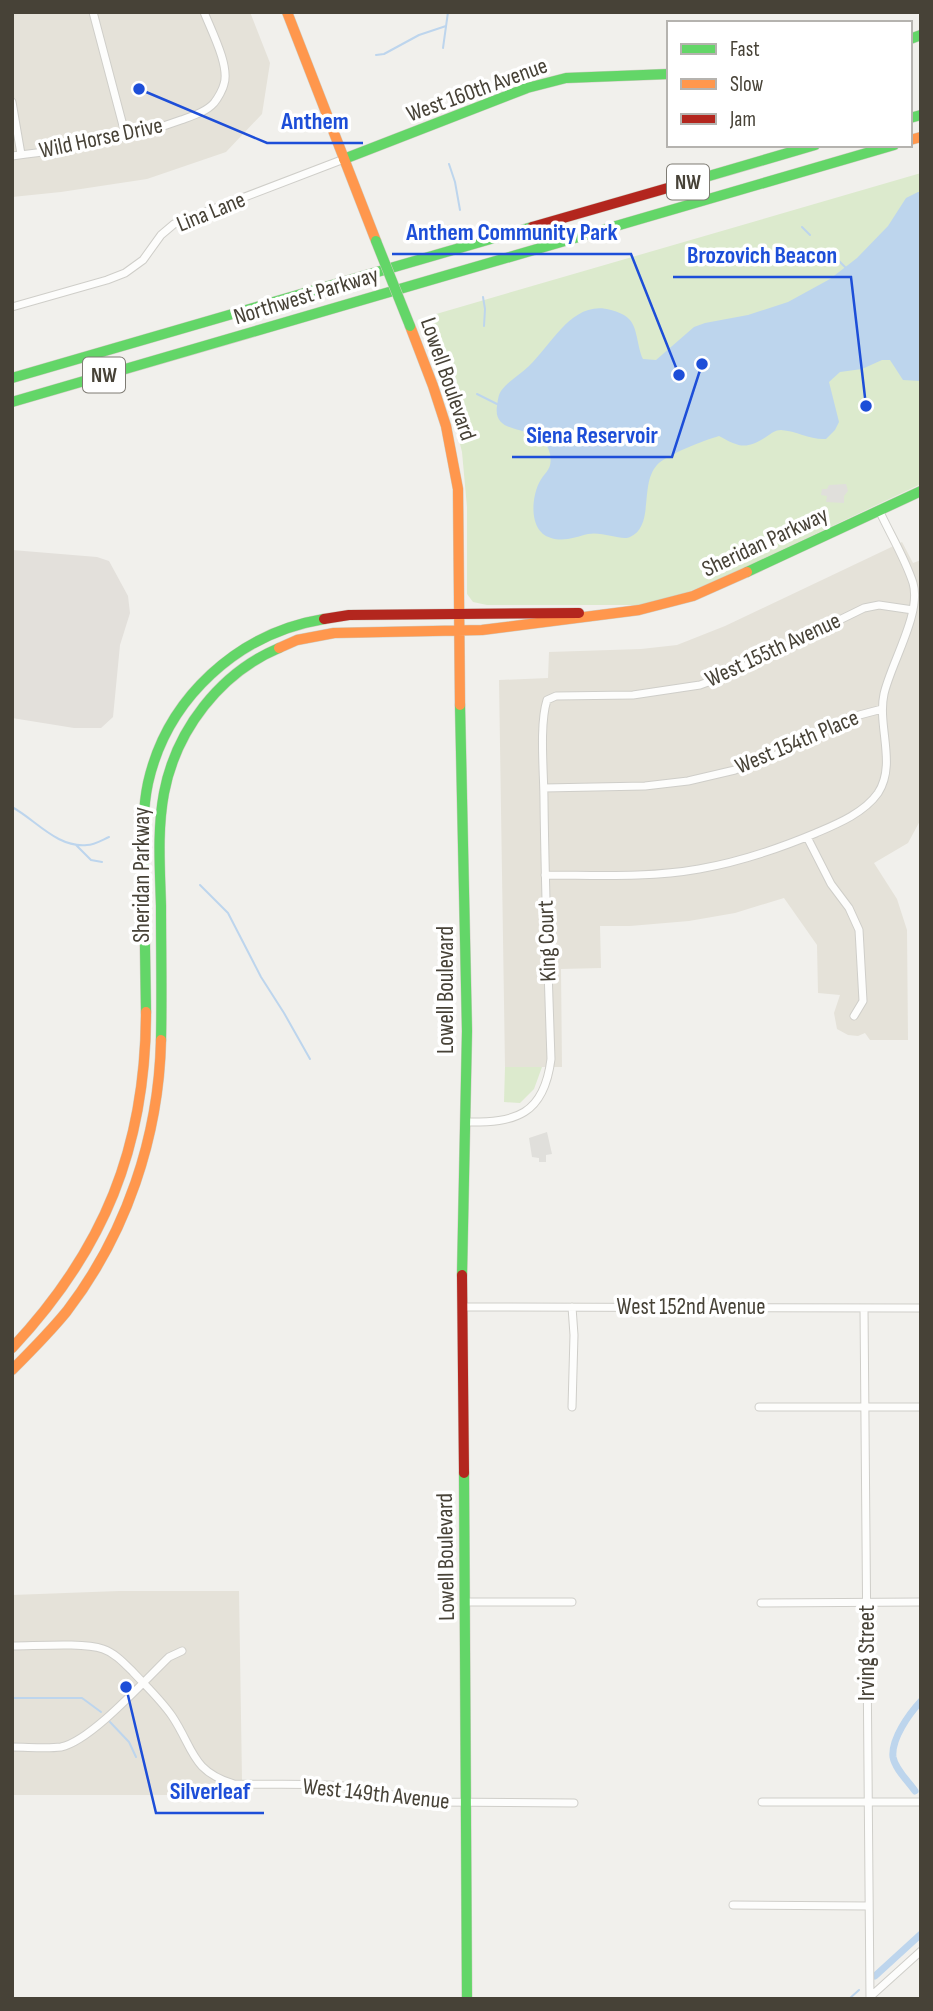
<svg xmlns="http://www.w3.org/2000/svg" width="933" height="2011" font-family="'Sofia Sans Condensed',sans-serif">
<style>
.residential{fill:#e5e2d9}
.industrial{fill:#e3e0db}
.green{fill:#dceacd}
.parking{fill:#e0dfdb}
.water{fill:#bdd5ed}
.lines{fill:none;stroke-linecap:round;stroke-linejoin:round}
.stream{stroke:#bdd5ed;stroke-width:2}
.canal{stroke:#bdd5ed;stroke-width:7}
.street-casing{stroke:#cfcec9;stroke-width:9}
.fast-casing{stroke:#d0cdc3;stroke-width:11}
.slow-casing{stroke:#d0cdc3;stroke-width:11}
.jam-casing{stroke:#d0cdc3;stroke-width:11}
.street{stroke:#fdfdfc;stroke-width:7}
.fast{stroke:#63d668;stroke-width:10}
.slow{stroke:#ff974d;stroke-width:10}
.jam{stroke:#b3261e;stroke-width:10}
.fast-bridge-casing{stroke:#d0cdc3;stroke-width:11;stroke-linecap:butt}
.fast-bridge{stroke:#63d668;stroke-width:10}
.labels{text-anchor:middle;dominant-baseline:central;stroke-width:7;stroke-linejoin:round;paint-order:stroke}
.shield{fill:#fff;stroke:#7e7b73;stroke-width:2}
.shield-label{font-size:21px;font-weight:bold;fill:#474237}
.street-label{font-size:23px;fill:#474237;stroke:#fff}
.leader{fill:none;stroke:#1d4ed8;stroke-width:2.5}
.callout-dot{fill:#1d4ed8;stroke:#fff;stroke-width:2.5}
.callout-label{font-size:24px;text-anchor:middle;font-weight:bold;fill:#1d4ed8;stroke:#fff;stroke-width:7;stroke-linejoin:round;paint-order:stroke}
</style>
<rect width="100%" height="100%" fill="#f1f0ec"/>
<path class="residential" d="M 12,12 L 250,12 L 270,63 L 262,114 L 226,152 L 147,179 L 61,192 L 12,197 Z
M 902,542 L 913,563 L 921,560 L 921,819 L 908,843 L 874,863 L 897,899 L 907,930 L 908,1040 L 870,1040 L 865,1033 L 858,1036 L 848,1035 L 837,1029 L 834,1013 L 840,995 L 818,993 L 817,945 L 784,898 L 735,913 L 689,921 L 630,926 L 600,926 L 601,968 L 561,969 L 562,1067 L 505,1067 L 499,680 L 548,678 L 549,652 L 641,649 L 677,645 L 725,626 Z
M 119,1591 L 239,1591 L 242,1780 L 221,1795 L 12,1795 L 12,1595 Z"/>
<path class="industrial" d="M 12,550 L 97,557 L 109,561 L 128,596 L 130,613 L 120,645 L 113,717 L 101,728 L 74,728 L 12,718 Z"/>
<path class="green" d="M 921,173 L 921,484 L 718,580 L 673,598 L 643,605 L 487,605 L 473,602 L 467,594 L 467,507 L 462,452 L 455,424 L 419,319 Z
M 505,1067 L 542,1067 L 534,1089 L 520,1103 L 504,1102 Z"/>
<path class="parking" d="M 846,484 L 848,491 L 844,496 L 844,503 L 826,502 L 827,496 L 821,495 L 822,489 L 827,489 L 829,485 Z
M 547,1132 L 552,1154 L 546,1155 L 546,1162 L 539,1162 L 539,1158 L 532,1157 L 529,1138 Z"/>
<path class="water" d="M 918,192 L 921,192 L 921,381 L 903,380 L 890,360 L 882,360 L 862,369 L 840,372 L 829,382 L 839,422 L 835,430 L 826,439 C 810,440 797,431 781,430 C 775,430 772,433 766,437 C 746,450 739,447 719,436 C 705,440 666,455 657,465 C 639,485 655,526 630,537 C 622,541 602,531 588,534 C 576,537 564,542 551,538 C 529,532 531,499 539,483 C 545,471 553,470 550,454 C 543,420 492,440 497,406 C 498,400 498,396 501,391 C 508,381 520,375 529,366 C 553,343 573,299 611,310 C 618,312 624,314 629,319 C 638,328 637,347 643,359 L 656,360 L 694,327 L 705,323 L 748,315 L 788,302 L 830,279 L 857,258 L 888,226 L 906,198 Z"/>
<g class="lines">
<path class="stream" d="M 443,48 L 448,12
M 376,55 L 384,54 L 419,35 L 446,26
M 449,164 L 455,182 L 460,210
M 802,227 L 810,235
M 838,260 L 845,267
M 483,297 L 485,309 L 484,326
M 477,394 L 497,404
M 12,807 C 36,820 57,848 87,845 C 94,845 102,840 109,837
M 76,845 L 91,860 L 102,862
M 200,885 L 228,913 L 261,977 L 284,1013 L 310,1059
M 12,1698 L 82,1698 L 101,1712
M 110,1722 L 129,1742 L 136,1757
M 849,1999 L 859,1990"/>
<path class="canal" d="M 915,1791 C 908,1781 895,1769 893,1757 C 891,1739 909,1714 921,1701
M 875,1976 L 921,1934"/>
<defs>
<path id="street" d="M 93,12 L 126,137
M 12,102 L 21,154
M 12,156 C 70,149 127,140 181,120 C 192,116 206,112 214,103 C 218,98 223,89 224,84 C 230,66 211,30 204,12
M 12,307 L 107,280 L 125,273 L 143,260 L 161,235 L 174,224 L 344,159
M 544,788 L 645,786 L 688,781 L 735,770 L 781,753 L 852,717 L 882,709
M 807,837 L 831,884 L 849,908 L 859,930 L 863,1001 L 854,1016
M 545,875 C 596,875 649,878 699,869 C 739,862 778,849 816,833 C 837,824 864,813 878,793 C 897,764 877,726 884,694 C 891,663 922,613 913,583 C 905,558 890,534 879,510
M 465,1122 C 516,1123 544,1115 551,1059 C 548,973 545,887 544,801 C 544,773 539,725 547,700 L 556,696 L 633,695 L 700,685 L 727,675 L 864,608 L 879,605 L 913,610
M 462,1307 L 921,1308
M 572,1307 L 574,1335 L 572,1407
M 864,1308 L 870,1999
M 759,1407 L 921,1407
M 465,1602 L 572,1602
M 761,1603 L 921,1602
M 12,1646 C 36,1646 83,1642 103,1649 C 115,1653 124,1663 133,1672 C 146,1686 161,1700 172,1716 C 194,1749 191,1771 234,1784 C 270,1785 307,1783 343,1786 C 374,1789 403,1799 433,1802 L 574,1803
M 12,1747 C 28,1747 46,1749 61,1747 C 91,1741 145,1680 169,1657 L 182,1651
M 762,1802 L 921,1802
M 733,1905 L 869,1906
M 870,1997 L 921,1951"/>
<path id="fast" d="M 910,39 L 921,35
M 910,118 L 921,115
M 344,159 L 527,88 L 566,78 L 669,74
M 685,183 L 815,145
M 12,378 L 532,227
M 12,402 L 894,145
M 747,572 L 921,491
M 460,705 L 467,1031 L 462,1275
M 146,1012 C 145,969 145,926 144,884 C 144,851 141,816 148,783 C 167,698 238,633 324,619
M 161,1040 C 162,996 161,951 161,906 C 160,869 157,830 164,793 C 176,730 220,673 279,648
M 464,1473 L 467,1999"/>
<path id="slow" d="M 287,12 L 376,241
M 910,140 L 921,137
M 410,326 L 433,386 L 446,426 L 458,489 L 460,705
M 279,648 L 297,640 L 334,633 L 482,630 L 639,610 L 693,596 L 747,572
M 12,1348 C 104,1250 146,1147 146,1012
M 12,1370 C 31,1351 50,1332 67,1311 C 126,1234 159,1137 161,1040"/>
<path id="jam" d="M 532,227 L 685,183
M 324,619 L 349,615 L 579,613
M 462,1275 L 464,1473"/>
</defs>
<use href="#street" class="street-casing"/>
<use href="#fast" class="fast-casing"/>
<use href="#slow" class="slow-casing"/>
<use href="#jam" class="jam-casing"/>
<use href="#street" class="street"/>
<use href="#fast" class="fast"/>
<use href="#slow" class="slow"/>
<use href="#jam" class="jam"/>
<defs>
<path id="fast-bridge" d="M 376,241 L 410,326"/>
</defs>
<use href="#fast-bridge" class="fast-bridge-casing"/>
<use href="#fast-bridge" class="fast-bridge"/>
</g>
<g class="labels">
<g class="shield">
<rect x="667" y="164.5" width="42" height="35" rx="5"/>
<rect x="83" y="357.5" width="42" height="35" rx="5"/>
</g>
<g class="shield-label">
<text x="688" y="182">NW</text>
<text x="104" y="375">NW</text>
</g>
<g class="street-label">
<text transform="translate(477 90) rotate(-20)">West 160th Avenue</text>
<text transform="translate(101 138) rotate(-12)">Wild Horse Drive</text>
<text transform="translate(211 212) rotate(-22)">Lina Lane</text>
<text transform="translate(306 296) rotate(-17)">Northwest Parkway</text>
<text transform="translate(448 379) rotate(71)">Lowell Boulevard</text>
<text transform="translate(765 542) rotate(-25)">Sheridan Parkway</text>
<text transform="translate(773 650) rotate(-25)">West 155th Avenue</text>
<text transform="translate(797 742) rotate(-23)">West 154th Place</text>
<text transform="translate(142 875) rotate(-90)">Sheridan Parkway</text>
<text transform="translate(547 941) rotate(-92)">King Court</text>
<text transform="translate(446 990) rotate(-90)">Lowell Boulevard</text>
<text x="691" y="1307">West 152nd Avenue</text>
<text transform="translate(446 1557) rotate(-91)">Lowell Boulevard</text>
<text transform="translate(867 1653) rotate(-90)">Irving Street</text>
<text transform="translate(376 1794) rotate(6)">West 149th Avenue</text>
</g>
</g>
<path class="leader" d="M139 89L267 143H363M679 375L631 254H392M866 406L851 277H673M702 364L672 457H512M126 1687L156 1813H264"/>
<g class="callout-dot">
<circle cx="139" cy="89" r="7"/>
<circle cx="679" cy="375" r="7"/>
<circle cx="866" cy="406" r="7"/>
<circle cx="702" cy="364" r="7"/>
<circle cx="126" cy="1687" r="7"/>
</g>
<g class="callout-label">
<text x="315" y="129">Anthem</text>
<text x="512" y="240">Anthem Community Park</text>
<text x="762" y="263">Brozovich Beacon</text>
<text x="592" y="443">Siena Reservoir</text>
<text x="210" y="1799">Silverleaf</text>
</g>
<rect width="933" height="2011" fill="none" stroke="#474237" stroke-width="28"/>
<rect x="667" y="21" width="245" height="126" fill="#ffffff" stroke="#b5b3af" stroke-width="2"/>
<rect x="681" y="44" width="35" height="10" fill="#63d668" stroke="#b5b3af" stroke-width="2"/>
<text x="730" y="56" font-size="21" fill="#474237">Fast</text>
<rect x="681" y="79" width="35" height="10" fill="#ff974d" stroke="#b5b3af" stroke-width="2"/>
<text x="730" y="91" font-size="21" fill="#474237">Slow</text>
<rect x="681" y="114" width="35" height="10" fill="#b3261e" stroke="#b5b3af" stroke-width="2"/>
<text x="730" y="126" font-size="21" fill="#474237">Jam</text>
</svg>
